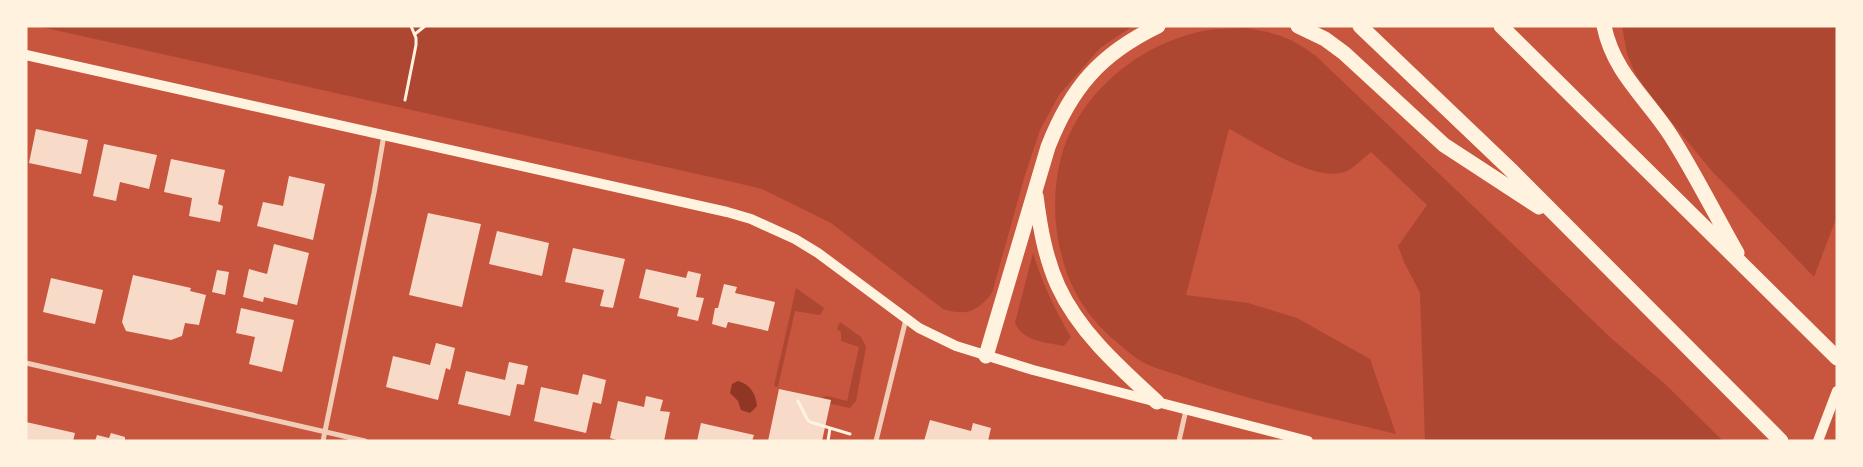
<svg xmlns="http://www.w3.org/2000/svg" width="1863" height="467" font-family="Quicksand,sans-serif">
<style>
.green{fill:#ae4732}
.water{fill:#8f3625}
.building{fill:#f7dbc8}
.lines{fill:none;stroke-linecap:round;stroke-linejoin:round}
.path{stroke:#fff3e0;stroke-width:3}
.minor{stroke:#f1ccb7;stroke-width:5}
.secondary{stroke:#fff3e0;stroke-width:10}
.motorway{stroke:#fff3e0;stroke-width:15}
</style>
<rect width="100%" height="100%" fill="#c8553d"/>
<path class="green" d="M 37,26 L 1133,26 L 1100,48 L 1059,95 L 1040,130 L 1025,175 L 992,293 C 977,312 967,316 943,309 L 831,223 L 762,189 L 733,182 Z
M 1622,26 L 1837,26 L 1837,216 L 1814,277 L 1710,169 L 1661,109 L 1636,75 L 1627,54 Z
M 1246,28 C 1277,33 1291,37 1316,56 L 1612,339 L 1665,384 L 1723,441 L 1425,441 L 1420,293 L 1404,262 L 1398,246 L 1427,205 L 1371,152 C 1363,158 1355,167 1347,171 C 1318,185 1255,142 1229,129 L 1186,295 L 1248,303 L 1297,318 L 1370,359 L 1396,434 C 1324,416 1247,401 1178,375 C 1166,371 1150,367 1139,360 C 1121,347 1097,326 1085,308 C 1049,256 1044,172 1078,118 C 1105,75 1148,44 1198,32 C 1214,28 1230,29 1246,28 Z
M 1033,253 C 1043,285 1054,308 1071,337 L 1064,346 C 1046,342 1024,342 1015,323 Z
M 796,288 L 824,308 L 820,315 L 795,311 L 778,387 L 774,386 Z
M 840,322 L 861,337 L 866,347 L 856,401 L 850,408 L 827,403 L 823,400 L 823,397 L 827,396 L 847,401 L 859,347 L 841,341 L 841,332 L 837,329 Z"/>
<path class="water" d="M 738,381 C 750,384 756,394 757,406 L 750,413 L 741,410 L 738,401 L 730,393 L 732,384 Z"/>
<path class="building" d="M 36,129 L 88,140 L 81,174 L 29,163 Z
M 104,144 L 157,155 L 149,189 L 120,182 L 116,201 L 93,196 Z
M 171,159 L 225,170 L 218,204 L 223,206 L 220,222 L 189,216 L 192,198 L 164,192 Z
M 289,176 L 325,184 L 313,240 L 257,226 L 263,202 L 283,206 Z
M 428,213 L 481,224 L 462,307 L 409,295 Z
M 497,231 L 549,243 L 542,276 L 489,264 Z
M 274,244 L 309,253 L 297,305 L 264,297 L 263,302 L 243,297 L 249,269 L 267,274 Z
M 573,248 L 625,259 L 613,308 L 600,306 L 604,290 L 565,282 Z
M 646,269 L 686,278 L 688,271 L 701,274 L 696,297 L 704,298 L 698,321 L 677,316 L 679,308 L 639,298 Z
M 217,270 L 229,272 L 225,295 L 212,292 Z
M 133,275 L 191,288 L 190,291 L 206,295 L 199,325 L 185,323 L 182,336 L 171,340 L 126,331 L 122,322 Z
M 51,278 L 103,290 L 95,324 L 43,312 Z
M 724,284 L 737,287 L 735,293 L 775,302 L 768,331 L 728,322 L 726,328 L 712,324 L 715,308 L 718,308 Z
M 241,308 L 294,320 L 282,372 L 249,364 L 255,337 L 236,333 Z
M 436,343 L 455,348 L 450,370 L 446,368 L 438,400 L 386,387 L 393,356 L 430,365 Z
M 509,362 L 528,366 L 524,385 L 517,384 L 510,416 L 458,404 L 466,371 L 505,380 Z
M 583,374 L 606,380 L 601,404 L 593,402 L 586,433 L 534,421 L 541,387 L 578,395 Z
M 779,389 L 831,400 L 822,441 L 768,441 Z
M 646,396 L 663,400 L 660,411 L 670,412 L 664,441 L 620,441 L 610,438 L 618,401 L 644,407 Z
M 930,420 L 971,431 L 973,423 L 991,428 L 988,441 L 924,441 Z
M 26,422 L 75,433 L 73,441 L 26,441 Z
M 701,423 L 754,435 L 752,441 L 697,441 Z
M 111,433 L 125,437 L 125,441 L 95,441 L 97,435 L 109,438 Z"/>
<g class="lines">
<path class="path" d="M 415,34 L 425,26
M 405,100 L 416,45 L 416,38 L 411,26
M 798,401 L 807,419 L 810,422 L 850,434
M 828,441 L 830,428"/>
<path class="minor" d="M 26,363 L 365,441
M 323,441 L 374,193 L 384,135
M 876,441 L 906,319
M 1179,441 L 1186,410"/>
<path class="secondary" d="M 26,55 L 727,212 L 751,219 L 795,239 L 818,253 L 919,328 L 956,346 L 1033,370 L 1308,441
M 1818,441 L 1837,391"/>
<path class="motorway" d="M 1298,26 L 1325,39 L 1344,53 L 1444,145 L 1539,207
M 1360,26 L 1513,172 L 1781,441
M 1501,26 L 1837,358
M 1604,26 C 1614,74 1647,98 1671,136 C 1695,174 1715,214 1737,253
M 1036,196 C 1040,227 1045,257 1058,286 C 1079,332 1120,368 1157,402
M 986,356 L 1048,147 C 1071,88 1100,54 1158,26"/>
</g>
<rect width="1863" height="467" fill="none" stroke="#fff3e0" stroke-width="55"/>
</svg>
